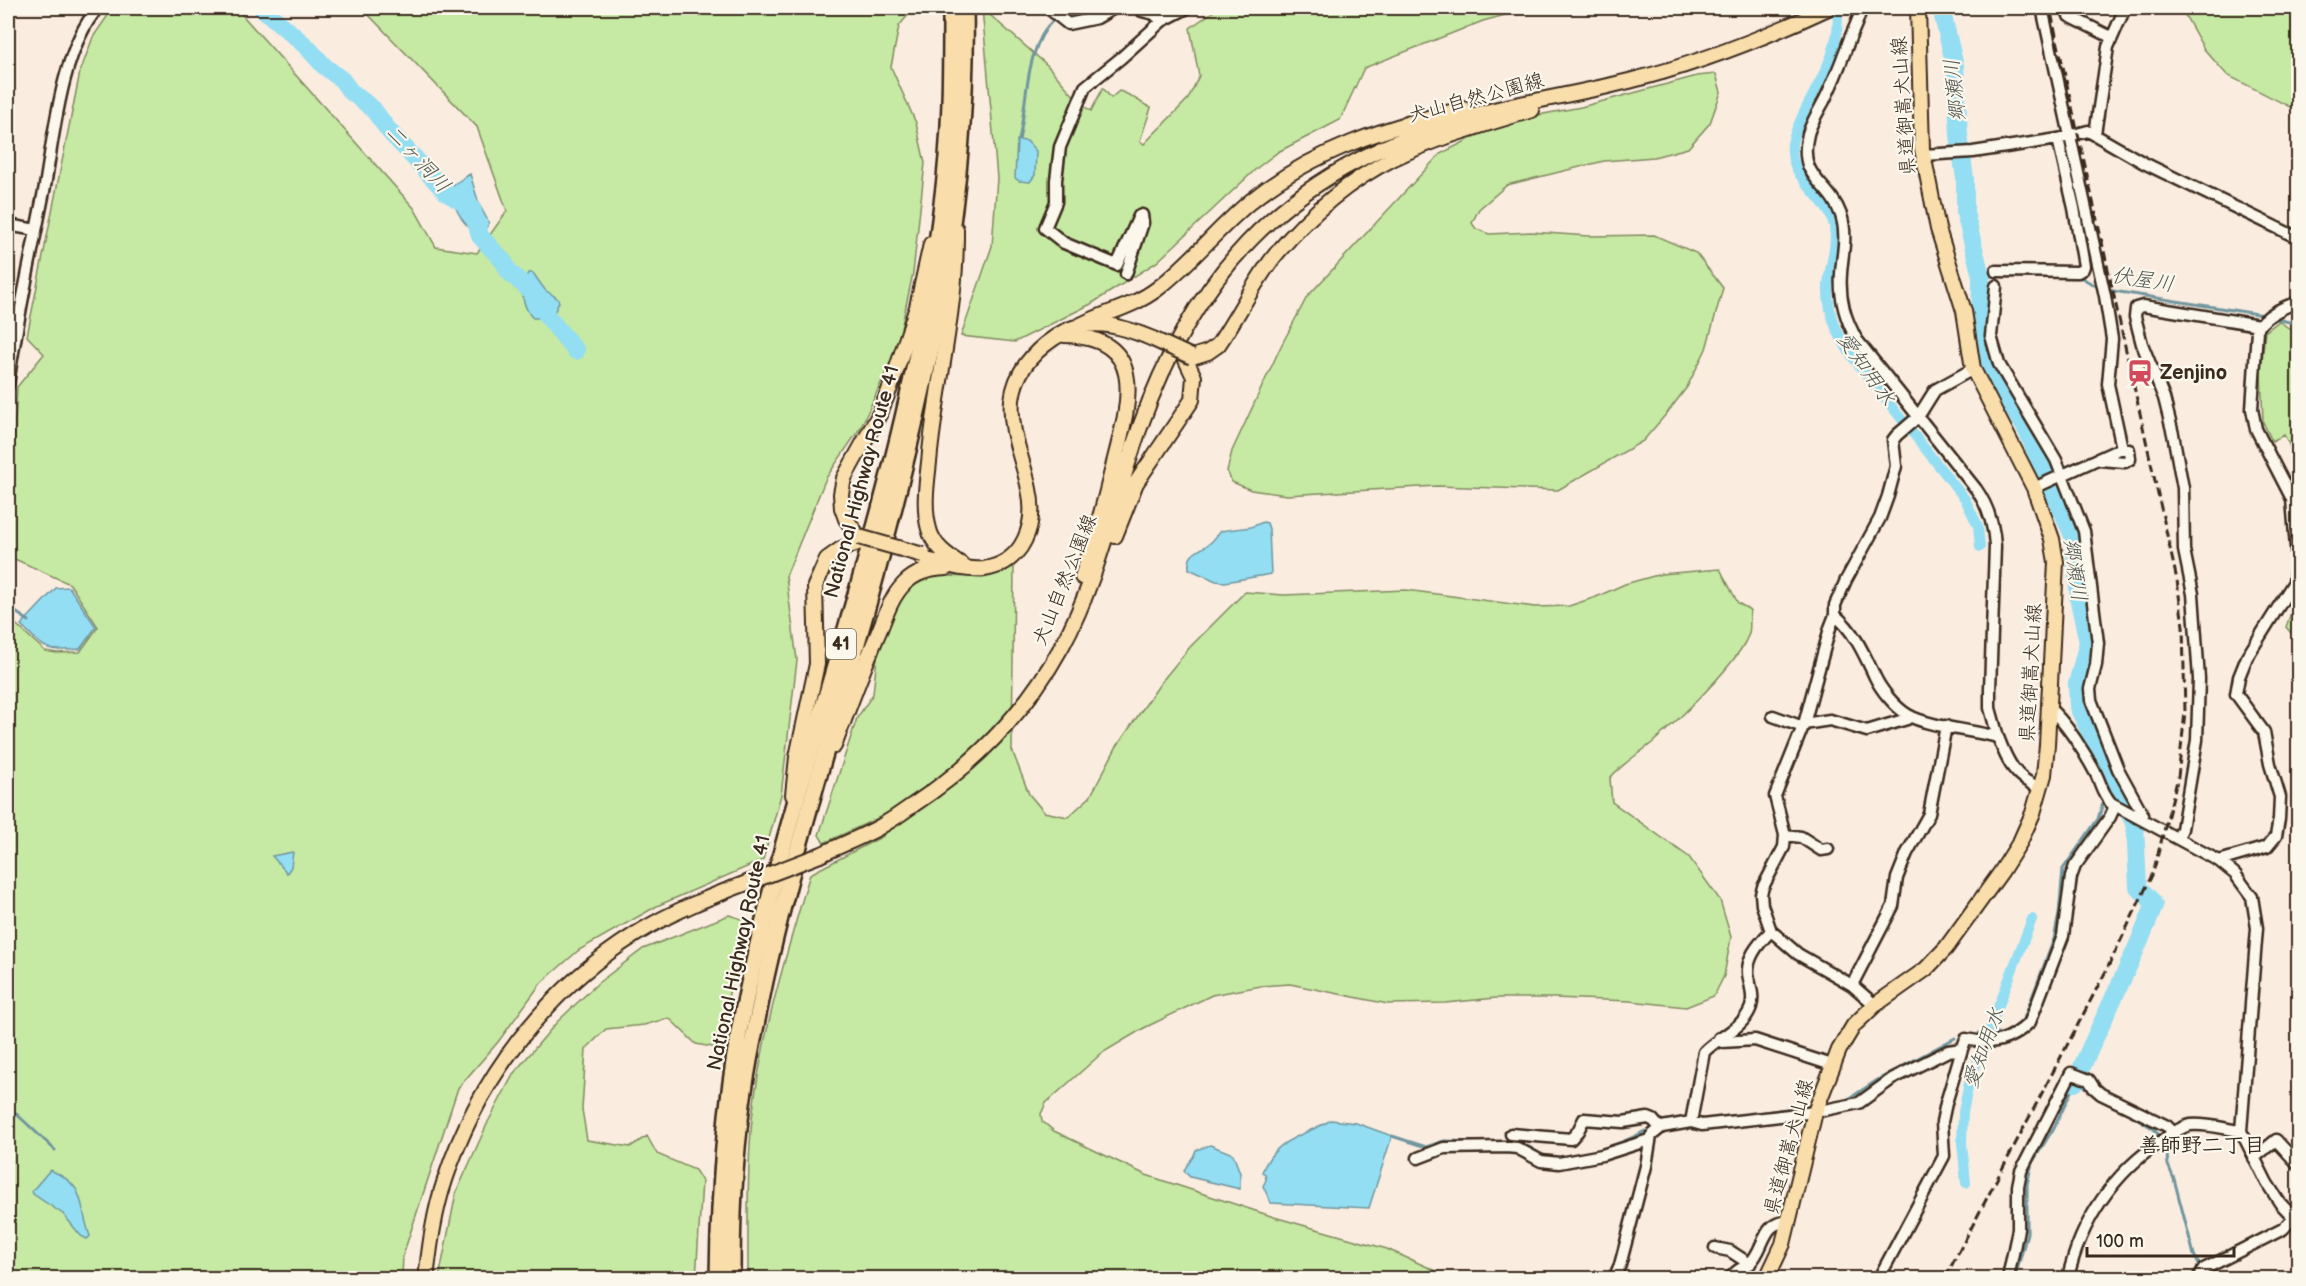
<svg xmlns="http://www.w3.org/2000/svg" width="2306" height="1286" font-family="'Balsamiq Sans','Klee One',sans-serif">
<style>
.green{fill:#c6e9a3;stroke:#808a60;stroke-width:1.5}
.water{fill:#93def3;stroke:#70969e;stroke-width:1.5}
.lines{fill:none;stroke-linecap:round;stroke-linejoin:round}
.stream{stroke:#70969e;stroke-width:3}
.canal{stroke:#93def3;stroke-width:10}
.river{stroke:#93def3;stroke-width:18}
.minor-casing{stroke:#3b2a1e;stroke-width:15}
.major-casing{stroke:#3b2a1e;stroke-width:18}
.highway-casing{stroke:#3b2a1e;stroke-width:20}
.minor{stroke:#fbf7ec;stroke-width:10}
.major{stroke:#f9deab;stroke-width:14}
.highway{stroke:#f9deab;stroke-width:15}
.rail{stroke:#3b2a1e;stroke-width:3;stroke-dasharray:9 4.5;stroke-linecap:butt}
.major-bridge-casing{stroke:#3b2a1e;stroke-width:18;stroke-linecap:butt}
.major-bridge{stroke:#f9deab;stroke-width:14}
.labels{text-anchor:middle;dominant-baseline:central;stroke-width:4.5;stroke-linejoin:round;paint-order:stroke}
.shield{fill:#fbf7ec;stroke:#75685c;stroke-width:1.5}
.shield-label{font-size:18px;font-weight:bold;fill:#3b2a1e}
.street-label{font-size:20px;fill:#3b2a1e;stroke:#fbf7ec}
.poi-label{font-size:20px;font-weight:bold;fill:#3b2a1e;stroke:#fbf7ec;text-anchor:start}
.water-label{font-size:21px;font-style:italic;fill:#515753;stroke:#fbf7ec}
.neighbourhood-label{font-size:21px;font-weight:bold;fill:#3b2a1e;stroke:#fbf7ec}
</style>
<rect width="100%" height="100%" fill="#fbece0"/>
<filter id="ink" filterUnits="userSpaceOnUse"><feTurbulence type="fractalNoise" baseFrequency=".0167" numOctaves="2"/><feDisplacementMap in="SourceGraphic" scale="12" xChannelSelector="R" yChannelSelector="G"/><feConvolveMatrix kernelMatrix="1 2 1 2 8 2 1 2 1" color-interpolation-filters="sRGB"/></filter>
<g filter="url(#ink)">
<path class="green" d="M 113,8 L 236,8 L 414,208 L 436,247 L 477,253 L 507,211 L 477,127 L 362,8 L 914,8 L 899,26 L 891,67 L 916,123 L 925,163 L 913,273 L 897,348 L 861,427 L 826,478 L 786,576 L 797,660 L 781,795 L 763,860 L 657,906 L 579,950 L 541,983 L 498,1042 L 458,1088 L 403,1255 L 402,1278 L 8,1278 L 8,617 L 45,651 L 57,653 L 80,652 L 98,627 L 70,584 L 8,556 L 17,387 L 44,354 L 27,336 L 80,72 L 93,37 Z
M 982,8 L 1047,65 L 1081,104 L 1091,111 L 1103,88 L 1111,98 L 1119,91 C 1131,94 1140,103 1151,108 L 1140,141 L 1144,144 L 1188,99 L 1199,76 L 1190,28 L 1218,8 L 1531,8 L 1483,21 L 1364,68 L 1340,120 L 1278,152 L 1257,168 L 1157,262 L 1091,304 L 1015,342 L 961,336 L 992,246 L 997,178 Z
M 2181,8 L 2298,8 L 2298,111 L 2227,75 L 2204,49 Z
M 1716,74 L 1721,92 L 1710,123 L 1688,148 L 1654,157 L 1604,161 L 1507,185 L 1479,209 L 1472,223 L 1476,229 L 1489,234 L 1531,232 L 1589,236 L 1654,235 L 1696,253 L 1723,288 L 1706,349 L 1687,387 L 1668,412 L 1643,441 L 1558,490 L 1437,486 L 1287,495 L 1251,490 L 1232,482 L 1227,471 L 1232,451 L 1281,346 L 1307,297 L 1440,154 L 1476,136 L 1533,116 L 1581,107 L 1697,76 Z
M 2279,321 L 2298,335 L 2298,462 L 2284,435 L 2272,441 L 2263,422 L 2261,371 L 2265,332 Z
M 1014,566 L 1012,750 L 1029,794 L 1044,812 L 1068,817 L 1090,797 L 1117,746 L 1162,681 L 1190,647 L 1245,592 L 1284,595 L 1406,590 L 1535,607 L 1569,606 L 1596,597 L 1625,584 L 1661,574 L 1720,569 L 1738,603 L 1750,610 C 1749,617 1751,626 1749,633 C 1741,661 1675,723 1652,743 C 1637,755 1622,764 1610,778 L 1612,802 L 1689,857 L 1720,900 L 1731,937 L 1724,976 L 1714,996 L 1686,1007 L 1630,1001 L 1554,998 L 1496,998 L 1445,1003 L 1388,1004 L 1290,984 L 1261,986 L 1212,995 L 1144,1028 L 1102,1053 L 1046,1103 L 1041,1114 L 1042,1121 L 1054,1131 L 1146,1175 L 1274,1217 L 1387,1249 L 1452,1278 L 748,1278 C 748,1225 747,1172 752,1119 C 761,1035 786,955 810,874 L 883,836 L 878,818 L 824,843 L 819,835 L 857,718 L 873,694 L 879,638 L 909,586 L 933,575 L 983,578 Z
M 2298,593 L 2298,641 L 2286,627 Z
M 729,915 L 745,920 L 717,1048 L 696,1044 L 669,1018 L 644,1025 L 606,1029 L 586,1049 L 582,1109 L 587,1140 L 630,1147 L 647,1136 L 657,1154 L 695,1170 L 702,1181 L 696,1278 L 439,1278 L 456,1193 L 488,1122 L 514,1073 L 557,1022 L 598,983 L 643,949 Z"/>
<path class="water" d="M 1017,140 L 1027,141 L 1036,151 L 1035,175 L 1030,182 L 1019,181 L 1015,178 Z
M 470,174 L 479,204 L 489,223 L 487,227 L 477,232 C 462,227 449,200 453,185 Z
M 529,273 L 533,273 L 545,290 L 557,298 L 559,302 L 555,311 L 539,318 L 533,318 C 524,310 522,294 520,282 Z
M 1263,522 L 1267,523 L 1269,529 L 1271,574 L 1225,582 L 1216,581 L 1189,569 C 1187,552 1199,552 1210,543 C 1214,540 1217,535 1220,531 L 1251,527 Z
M 69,587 L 96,627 L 80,649 C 44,653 45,648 21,625 L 56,588 Z
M 293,852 L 291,867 L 287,873 L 272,856 Z
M 1331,1120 L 1356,1123 L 1392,1136 L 1369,1208 L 1271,1203 L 1263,1186 L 1266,1180 L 1265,1174 L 1262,1172 C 1275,1138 1304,1136 1331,1120 Z
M 1210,1145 L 1233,1154 L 1240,1173 L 1240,1189 L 1190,1177 L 1184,1171 C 1187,1162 1193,1161 1196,1150 Z
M 50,1170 C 88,1186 78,1204 90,1236 L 87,1239 L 81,1236 L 63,1214 L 33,1194 L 32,1191 Z"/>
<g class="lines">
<path class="stream" d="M 1060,13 L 1070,8
M 1019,140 C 1028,100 1024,48 1055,18
M 1981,276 L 2082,278 L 2101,289
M 2107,290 L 2264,315
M 2273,318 L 2289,322 L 2298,328
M 8,607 L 29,621
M 2107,791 L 2109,787 L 2114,783
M 2018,1026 L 2025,1016 L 2054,939 L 2059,914 L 2063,869 L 2098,819 L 2104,800
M 1979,1033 L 1998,1033
M 1847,1100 L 1879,1079 L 1955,1038
M 8,1106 L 55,1150
M 2125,1111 L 2154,1129 L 2166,1145 L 2168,1165 L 2174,1179 L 2194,1255 L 2205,1276 L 2212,1278
M 1727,1117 L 1809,1106
M 1392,1136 L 1426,1147 L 1444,1141 L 1487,1142
M 1517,1143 C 1531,1144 1538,1156 1551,1157 C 1578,1160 1622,1144 1645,1131
M 2015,1278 L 2027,1233 L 2027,1184 L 2032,1163 L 2055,1126 L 2075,1083 L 2085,1086 L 2091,1091"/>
<path class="canal" d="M 1837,8 C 1842,46 1822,77 1805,110 C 1800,121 1794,132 1792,144 C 1788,178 1823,194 1832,219 C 1840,241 1829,264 1828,286 C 1827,314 1838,336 1853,358 L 1965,499 L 1978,526 L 1980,547
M 1966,1183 L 1962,1143 L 1963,1112 L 1969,1083 L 2032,919"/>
<path class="river" d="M 262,8 L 307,47 L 324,66 L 342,80 L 350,91 L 373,109 L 389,131 L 447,193 L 472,208 L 480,236 L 504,262 L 509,272 L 540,299 L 547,316 L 576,351
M 1941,8 L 1955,66 L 1959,135 L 1965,179 L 1965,213 L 1981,276 L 1980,336 L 1991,373 L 2026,429 L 2074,538 L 2079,601 L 2088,642 L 2077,684 L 2078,707 L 2135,825 L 2138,887 L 2152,901 L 2154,906 C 2131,966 2100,1023 2075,1083"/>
<defs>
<path id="minor" d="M 1048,8 L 1068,24 L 1097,18 L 1114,8
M 1140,8 L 1142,11 L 1154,14 L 1162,21
M 1861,8 C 1859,22 1851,33 1847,46 C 1840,65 1833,83 1824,101 C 1818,112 1811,123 1808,134 C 1797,179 1829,181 1841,215 C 1848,236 1842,254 1841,274 C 1839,299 1845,319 1857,340 L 1976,489 C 1988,506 1994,526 1995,546 L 1990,689 L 1990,708 L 1998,737
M 2042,8 L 2105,296 L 2112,339 L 2108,384 L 2122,448
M 2067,8 L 2069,16 L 2111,37
M 2095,134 L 2108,47 L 2125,8
M 1923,155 L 1973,152 L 2058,139 L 2088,131 L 2144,163 L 2298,238
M 8,225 L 36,230
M 1996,271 L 2078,272 L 2083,269 L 2084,266 L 2074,208 L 2058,139
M 1126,274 L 1143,223 L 1142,215 L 1139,216 L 1117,265 L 1064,243 L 1045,228 L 1056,202 L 1056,180 L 1060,147 L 1085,87 L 1121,58 L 1162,21 L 1187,8
M 1996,286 L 1991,336 L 1999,364 L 2056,460 L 2084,531 L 2098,643 L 2096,665 L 2090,689 L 2091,700 L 2118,769 L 2141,811 L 2143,819
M 8,385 C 17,319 32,253 45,186 C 54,134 62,48 98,8
M 2034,488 L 2122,448 L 2129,450 L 2130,459 L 2125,462 L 2100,460
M 1835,615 C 1855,632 1864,654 1875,677 C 1881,690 1895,707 1908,715 C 1926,726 1975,731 1998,737 C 2007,761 2015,779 2041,788
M 2048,707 C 2066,722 2085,753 2096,774 C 2102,786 2101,791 2111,803 L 2219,861 L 2235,874 L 2252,897 L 2257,928 L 2241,1131 L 2267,1183 L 2280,1203 L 2298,1222
M 1773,716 L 1803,727
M 1804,724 L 1830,720 L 1867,731 L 1907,719 L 1909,716
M 1785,835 L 1801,837 L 1821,850 L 1828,849
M 2178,838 L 2182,829 L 2197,740 L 2199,679 L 2193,594 L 2184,550 L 2183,488 L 2173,434 L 2164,398 L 2142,344 L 2135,317 L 2136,308 L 2143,306 L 2259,325
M 2219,861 L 2267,847 L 2276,836 L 2279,819 L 2280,797 L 2270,764 L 2264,732 L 2236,694 L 2239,677 L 2247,657 L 2294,582 L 2297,560 L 2292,499 L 2256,429 L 2252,409 L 2257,330 C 2264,315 2284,307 2298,302
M 1852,985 L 1893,906 L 1897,878 L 1907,853 L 1929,814 L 1946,726
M 1875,1005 L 1852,985 L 1798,954 L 1777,936 L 1771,931 L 1762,905 L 1761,894 L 1763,887 L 1784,847 L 1785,835 L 1775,796 L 1804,724 L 1830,628 L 1835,615 L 1835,605 L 1846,580 L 1880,518 L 1888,496 L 1896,466 L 1893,440 L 1897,435 L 1918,417 L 1935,390 L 1973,369
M 1719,1038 L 1722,1042 L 1755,1040 L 1832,1065
M 1691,1122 L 1702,1125 L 1815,1112 L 1859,1103 L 1892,1079 L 1948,1051 L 1962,1049 L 1966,1039 C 1994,1045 2009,1042 2030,1022 L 2063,936 L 2071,877 L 2075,866 L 2110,817 L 2115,806
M 1511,1134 L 1571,1139 L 1578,1131 L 1584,1119 L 1623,1122 L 1648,1118 L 1653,1120 L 1660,1128
M 1418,1158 L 1444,1148 L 1506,1147 L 1517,1148 L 1541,1161 L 1559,1163 L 1602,1155 L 1649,1140
M 2254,1158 L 2276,1140 L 2298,1164
M 1715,1248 L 1730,1251 L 1750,1264
M 1614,1278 L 1620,1265 L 1646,1166 L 1651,1136 L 1662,1127 L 1691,1122 L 1704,1052 C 1718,1037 1744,1028 1751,1007 C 1754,998 1751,988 1749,979 C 1744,960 1758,944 1771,931
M 1731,1278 C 1737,1268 1743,1269 1750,1263 C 1765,1249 1762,1221 1788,1222
M 1879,1278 L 1944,1156 L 1942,1122 L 1946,1103 L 1962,1049
M 2008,1278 L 2018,1229 L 2018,1186 L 2021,1171 L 2071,1073 L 2089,1080 L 2094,1088 L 2101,1094 L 2167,1126 L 2173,1132
M 2068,1278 C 2080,1222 2114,1172 2162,1141 C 2170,1135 2180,1127 2190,1125 C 2206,1123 2225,1129 2241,1131
M 2198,1278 L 2204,1269 L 2283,1229 L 2294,1217"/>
<path id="major" d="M 956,229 C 957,304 938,377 930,452 C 928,477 922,504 929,529 C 933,546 948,556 962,565
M 1075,328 C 1101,313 1132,308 1157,289 C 1191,263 1218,228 1251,201 C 1312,151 1387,127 1463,109
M 1064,335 C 1153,338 1127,409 1113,467 C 1104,504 1094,541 1082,577
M 1192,357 L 1208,352 L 1218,345 C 1239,315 1254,281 1277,253 C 1309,215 1350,180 1394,158 C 1438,137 1486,124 1532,110
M 1115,536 L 1136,483 L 1192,400 L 1194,377 L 1186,360
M 859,537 L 846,519 L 842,508 L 841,494 L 844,478 L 880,413 L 892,383 L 917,307 L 931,244
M 922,559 C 941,563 964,571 984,569 C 1024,563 1037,524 1029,489 C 1023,459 1009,431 1012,400 C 1015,373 1033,352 1054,338 C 1086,315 1120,325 1153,339
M 834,746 C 849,707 863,668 880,629 C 886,614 892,596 904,584 C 916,572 929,569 946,568
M 793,795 L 797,757 L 817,664 L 815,586 L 827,559 L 841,549 L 861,542
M 820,855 C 839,846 859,838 878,828 C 890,821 902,813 913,805 C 975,764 1026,712 1062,646 C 1099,578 1114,499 1140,427 C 1168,348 1208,276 1271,220 C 1335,163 1415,129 1498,109 C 1541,99 1586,92 1629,81 C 1698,64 1764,38 1828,8
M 426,1278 C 430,1245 434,1212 445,1180 C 478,1079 546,990 636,934 C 673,911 712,896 752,881
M 1767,1278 L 1783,1244 L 1815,1112 L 1839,1050 L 1854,1025 L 1875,1005 L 1926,969 L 1946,948 L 2001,872 L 2020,842 L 2033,813 L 2044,775 L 2047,745 L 2056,562 L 2052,539 L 2034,488 L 1973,369 L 1964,311 L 1938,229 L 1922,149 L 1918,8"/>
<path id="highway" d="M 718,1278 C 719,1196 724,1113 739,1032 C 783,805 868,589 915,364 C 926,311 936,257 942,203 C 951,138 951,73 951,8
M 732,1278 C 732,1228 733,1179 739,1129 C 744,1079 755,1030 765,981 C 797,837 844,696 882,553 C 930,373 969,195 965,8"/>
</defs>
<use href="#minor" class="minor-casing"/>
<use href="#major" class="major-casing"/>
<use href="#highway" class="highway-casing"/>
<use href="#minor" class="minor"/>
<use href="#major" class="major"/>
<use href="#highway" class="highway"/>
<path class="rail" d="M 1945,1278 L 2107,969 L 2153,873 L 2178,777 L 2185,712 L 2183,626 L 2177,580 L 2050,8"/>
<defs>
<path id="major-bridge" d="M 1153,339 L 1192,357
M 859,537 L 923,555
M 752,881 L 820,855"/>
</defs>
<use href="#major-bridge" class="major-bridge-casing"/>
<use href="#major-bridge" class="major-bridge"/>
</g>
</g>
<defs>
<symbol id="station-bare" viewBox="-9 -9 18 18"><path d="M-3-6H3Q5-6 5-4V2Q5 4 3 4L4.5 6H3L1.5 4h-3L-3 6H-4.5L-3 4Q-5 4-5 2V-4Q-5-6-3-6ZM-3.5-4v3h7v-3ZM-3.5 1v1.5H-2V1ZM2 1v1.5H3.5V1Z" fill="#d1495b" stroke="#fbf7ec" stroke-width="2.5" paint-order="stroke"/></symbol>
</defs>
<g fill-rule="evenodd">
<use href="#station-bare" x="2121" y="354" width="38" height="38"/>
</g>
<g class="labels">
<rect class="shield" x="826" y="629" width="30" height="30" rx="4.5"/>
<g class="shield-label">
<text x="841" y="644">41</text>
</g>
<g class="street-label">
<text transform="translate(1476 98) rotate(-15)">犬山自然公園線</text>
<text transform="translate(1904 106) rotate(-94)">県道御嵩犬山線</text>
<text transform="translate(862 482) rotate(-75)">National Highway Route 41</text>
<text transform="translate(1065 580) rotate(-68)">犬山自然公園線</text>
<text transform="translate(2031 673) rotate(-87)">県道御嵩犬山線</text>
<text transform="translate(739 953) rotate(-78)">National Highway Route 41</text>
<text transform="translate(1789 1147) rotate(-75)">県道御嵩犬山線</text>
</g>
<g class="poi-label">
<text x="2160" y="373">Zenjino</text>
</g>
<g class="water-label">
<text transform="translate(1955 90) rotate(-96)">郷瀬川</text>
<text transform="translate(418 159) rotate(47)">二ヶ洞川</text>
<text transform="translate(2143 280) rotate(9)">伏屋川</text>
<text transform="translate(1866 369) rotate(55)">愛知用水</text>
<text transform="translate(2075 570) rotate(82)">郷瀬川</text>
<text transform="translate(1984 1048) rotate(-70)">愛知用水</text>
</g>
<g class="neighbourhood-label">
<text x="2202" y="1145">善師野二丁目</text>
</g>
</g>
<rect width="2306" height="1286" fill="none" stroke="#fbf7ec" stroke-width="30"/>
<rect x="15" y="15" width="2276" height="1256" fill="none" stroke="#3b2a1e" stroke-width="2" filter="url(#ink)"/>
<path d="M2087 1247v9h147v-9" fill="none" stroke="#3b2a1e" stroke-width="3"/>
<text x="2096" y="1247" font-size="18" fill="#3b2a1e" stroke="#fbf7ec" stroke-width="4.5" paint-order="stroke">100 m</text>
</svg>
